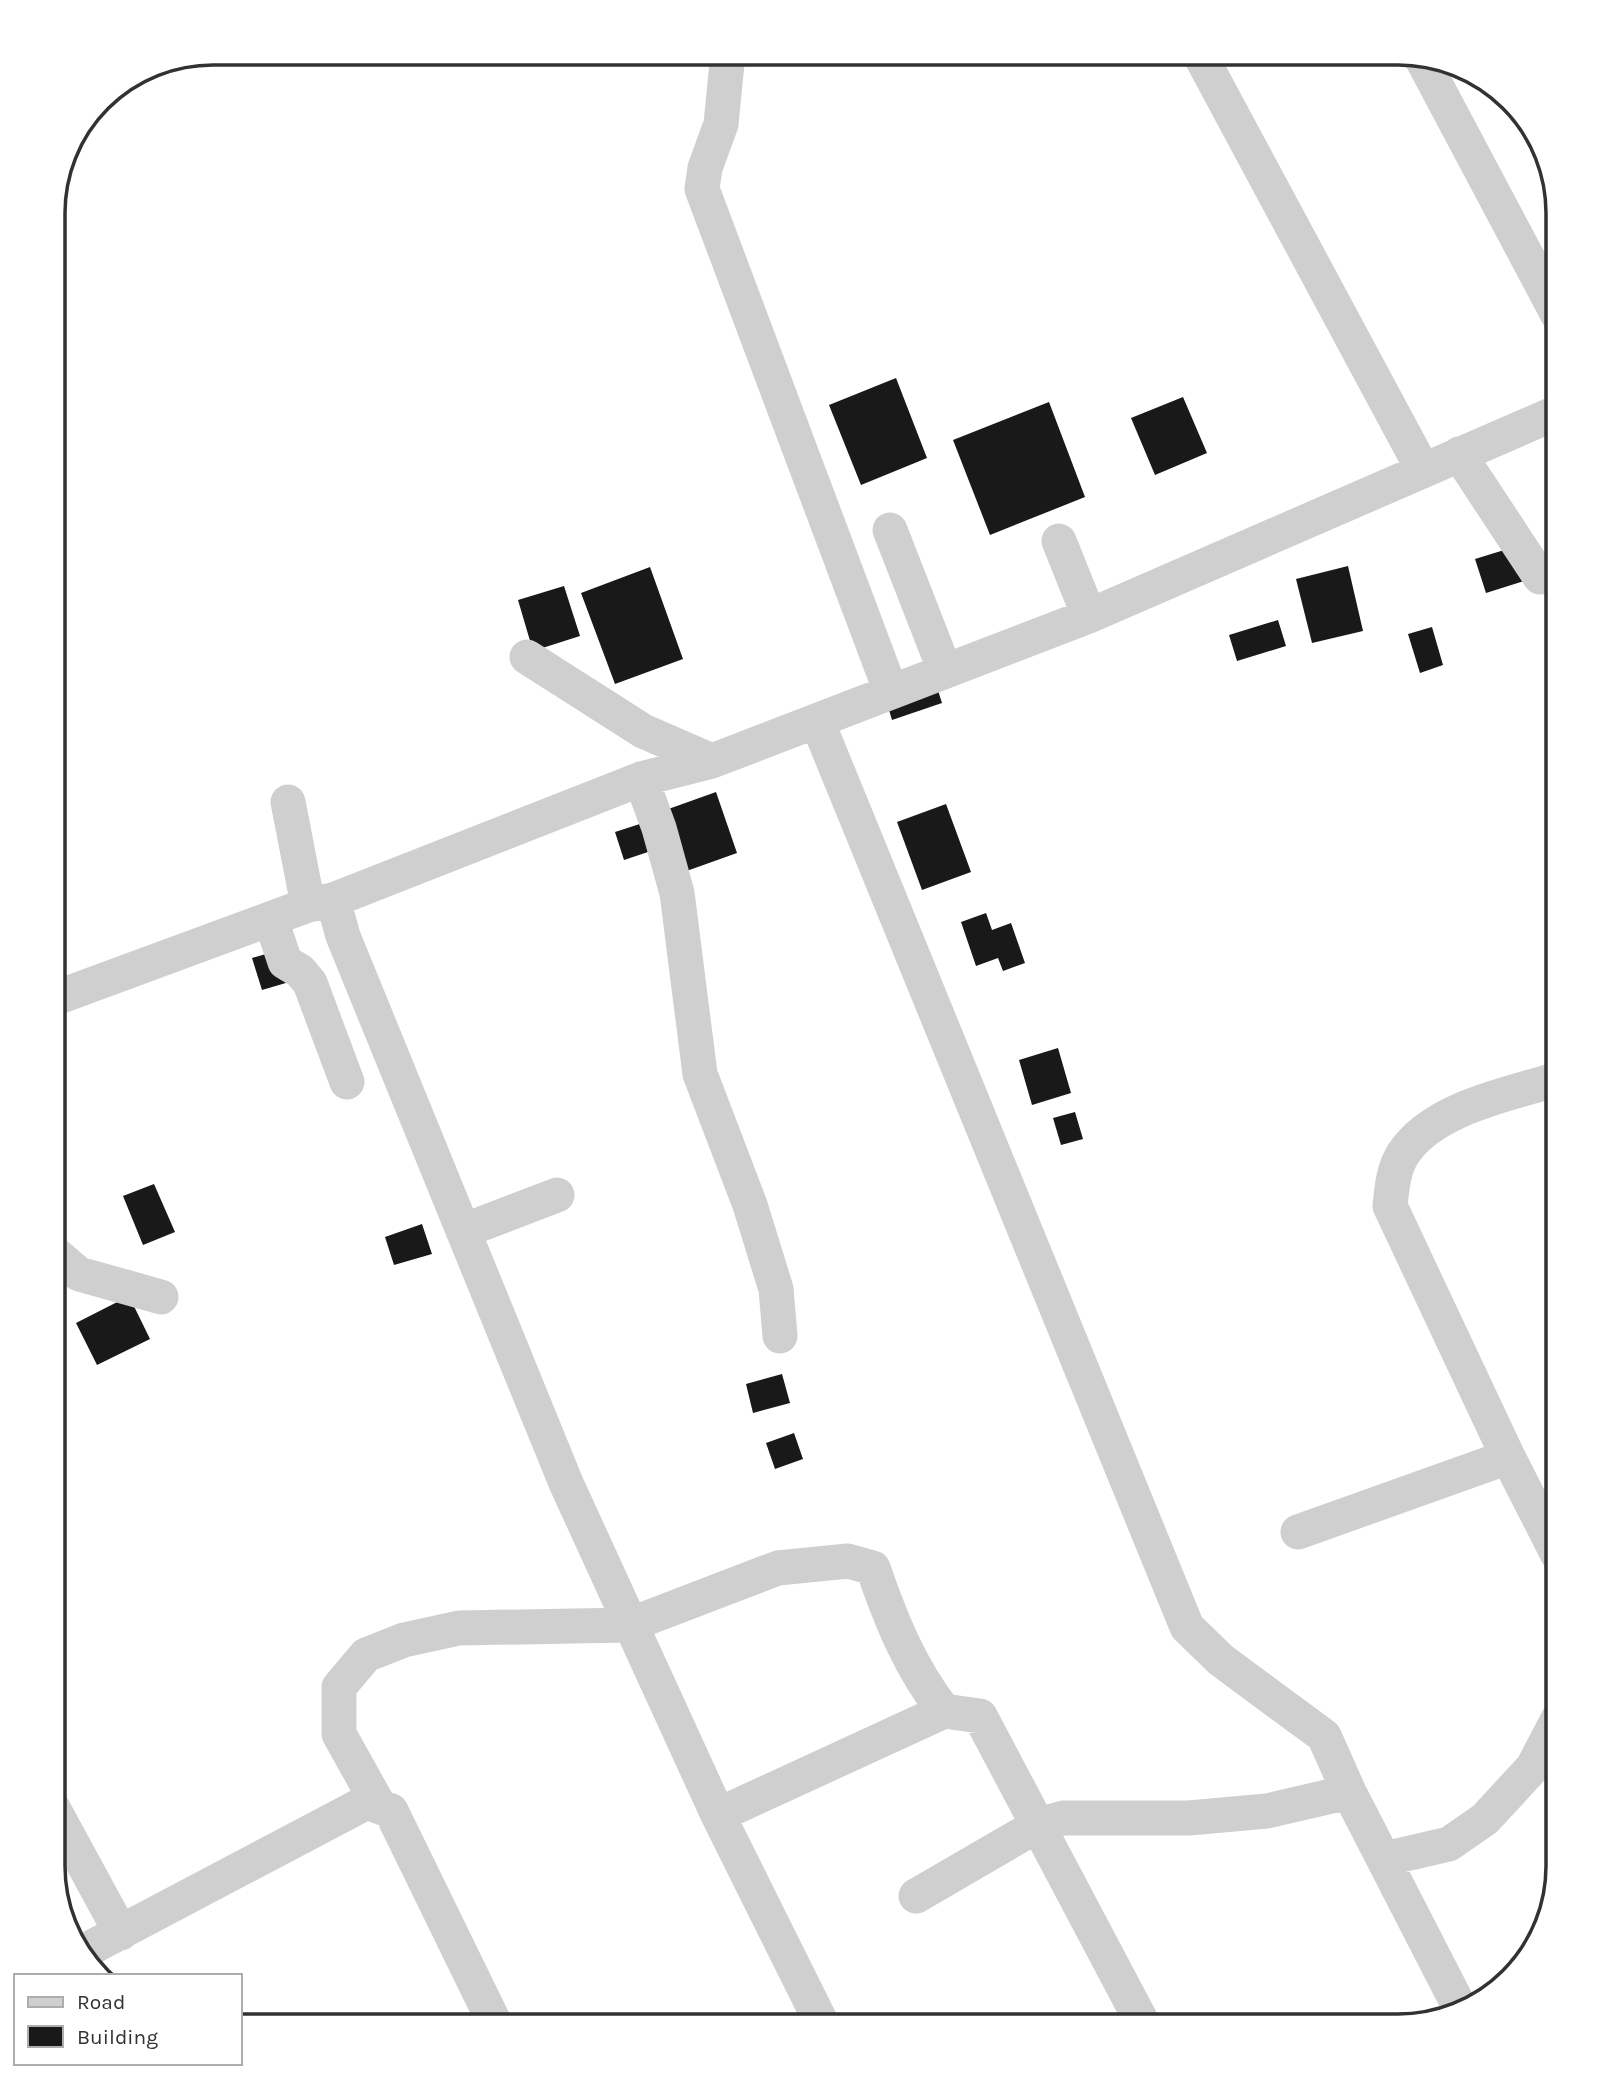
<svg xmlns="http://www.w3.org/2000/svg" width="1611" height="2079" font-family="Karla,sans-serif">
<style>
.building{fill:#191919}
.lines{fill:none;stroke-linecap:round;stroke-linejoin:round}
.street{stroke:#cfcfcf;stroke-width:35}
.rim{fill:none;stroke:#323232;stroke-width:3.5}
</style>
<rect width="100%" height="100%" fill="#fff"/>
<path class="building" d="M 896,378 L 927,458 L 861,485 L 829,405 Z
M 1183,397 L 1207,453 L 1155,475 L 1131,418 Z
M 1049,402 L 1085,497 L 990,535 L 953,440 Z
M 1514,547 L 1524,581 L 1486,593 L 1475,559 Z
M 1348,566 L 1363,631 L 1312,643 L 1296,579 Z
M 650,567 L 683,659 L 615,684 L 581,593 Z
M 564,586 L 580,636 L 533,651 L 518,600 Z
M 1278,620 L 1286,646 L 1237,661 L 1229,635 Z
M 1432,627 L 1443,665 L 1420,673 L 1408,634 Z
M 935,681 L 942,703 L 892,720 L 885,697 Z
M 716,792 L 737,853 L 681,873 L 660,812 Z
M 946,804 L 971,872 L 922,890 L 897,822 Z
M 649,821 L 657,849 L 624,860 L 615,832 Z
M 986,913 L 992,930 L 1011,923 L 1025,963 L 1003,971 L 998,958 L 976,966 L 961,922 Z
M 286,948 L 296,980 L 262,990 L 252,958 Z
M 1058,1048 L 1071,1093 L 1032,1105 L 1019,1060 Z
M 1075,1112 L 1083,1139 L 1061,1145 L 1053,1118 Z
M 154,1184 L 175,1232 L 143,1245 L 123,1196 Z
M 422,1224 L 432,1254 L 394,1265 L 385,1237 Z
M 129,1296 L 150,1339 L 97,1365 L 76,1323 Z
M 782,1374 L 790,1403 L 753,1413 L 746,1384 Z
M 794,1433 L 803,1459 L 775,1469 L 766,1443 Z"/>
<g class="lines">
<path class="street" d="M 728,53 L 721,124 L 705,168 L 702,189 L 891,692
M 1199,53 L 1423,470
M 1421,57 L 1558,315
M 1459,454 L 1540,577
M 890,530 L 945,671
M 1059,541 L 1089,616
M 527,657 L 643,731 L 712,761
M 817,721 L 1187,1627 L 1221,1660 L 1324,1736 L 1349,1792 L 1460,2008
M 641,779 L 659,828 L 677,893 L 700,1074 L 750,1205 L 776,1289 L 780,1336
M 288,802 L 308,905
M 333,900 L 343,936 L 566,1483 L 718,1815 L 823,2026
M 271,920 L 285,962 L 300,971 L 310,983 L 347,1082
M 53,999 L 308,905 L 333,900 L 641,779 L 712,761 L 1089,616 L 1558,412
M 463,1231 L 557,1195
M 53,1252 L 79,1274 L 161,1297
M 1298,1532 L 1508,1457
M 1558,1555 L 1508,1457 L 1390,1206 C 1392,1188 1393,1170 1403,1154 C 1433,1108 1509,1094 1558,1079
M 378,1804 L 339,1734 L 339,1687 L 366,1655 L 404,1640 L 459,1628 L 629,1625 L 778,1568 L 848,1561 L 873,1568 C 891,1620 910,1668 944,1711
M 53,1808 L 121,1933
M 718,1815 L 944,1711 L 980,1716 L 1144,2026
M 1384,1859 L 1449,1844 L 1485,1819 L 1533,1767 L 1558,1719
M 916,1896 L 1038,1825 L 1063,1818 L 1189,1818 L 1267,1811 L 1349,1792
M 79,1954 L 367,1802 L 391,1811 L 496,2026"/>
</g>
<path d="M0 0H1611V2079H0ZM213 65H1398A148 148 0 0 1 1546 213V1866A148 148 0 0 1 1398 2014H213A148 148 0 0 1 65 1866V213A148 148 0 0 1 213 65Z" fill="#fff" fill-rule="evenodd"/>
<path class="rim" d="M213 65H1398A148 148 0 0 1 1546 213V1866A148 148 0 0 1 1398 2014H213A148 148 0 0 1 65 1866V213A148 148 0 0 1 213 65Z"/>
<rect x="14" y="1974" width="228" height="91" fill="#ffffff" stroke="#adadad" stroke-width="2"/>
<rect x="28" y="1997" width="35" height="10" fill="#cfcfcf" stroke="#adadad" stroke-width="2"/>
<text x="77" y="2009" font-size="21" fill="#323232">Road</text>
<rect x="28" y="2026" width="35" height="21" fill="#191919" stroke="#adadad" stroke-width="2"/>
<text x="77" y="2044" font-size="21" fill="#323232">Building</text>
</svg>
